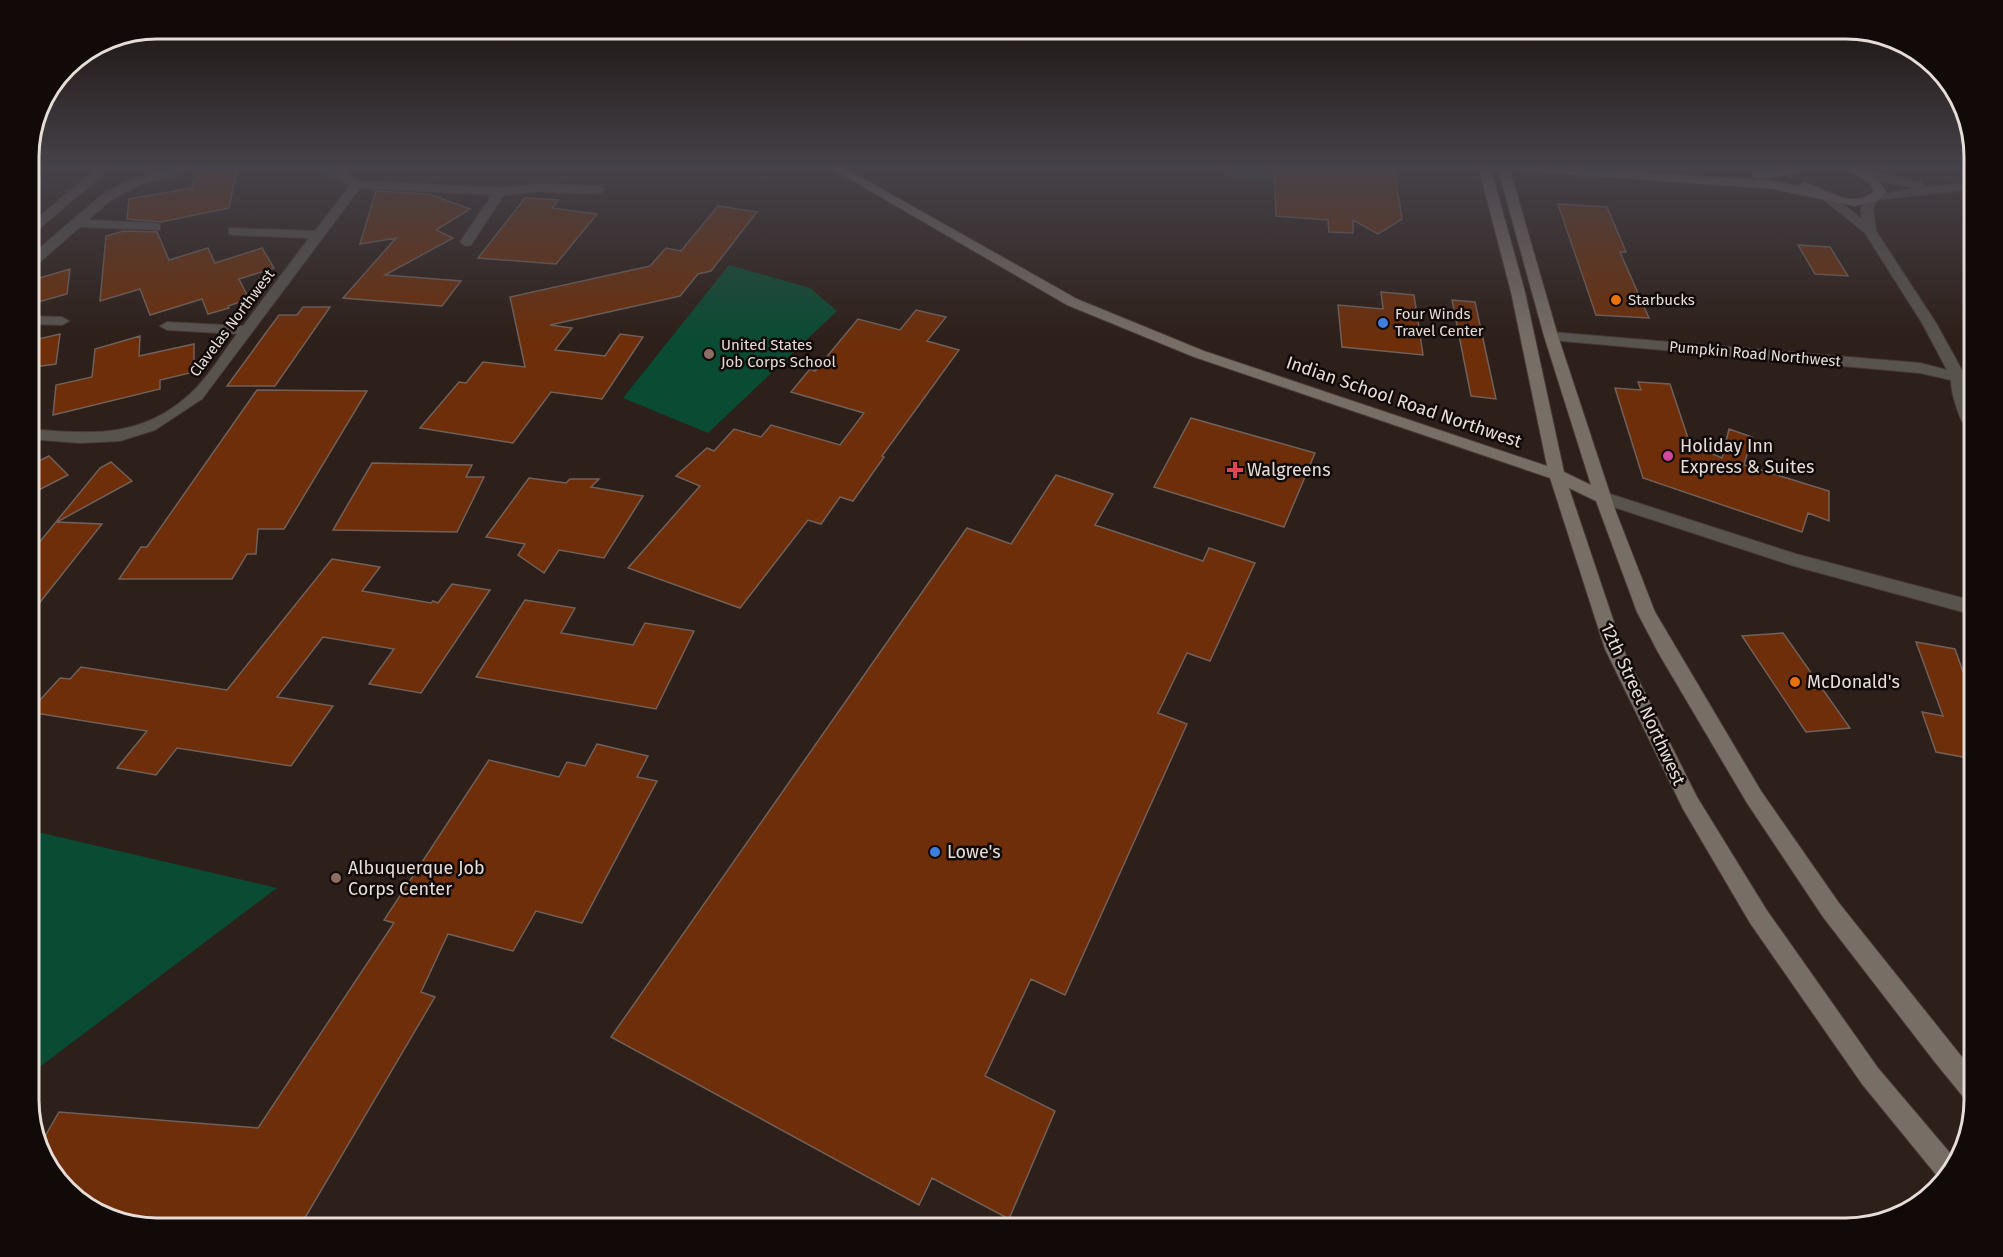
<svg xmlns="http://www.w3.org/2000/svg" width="2003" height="1257" font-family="'Fira Sans',sans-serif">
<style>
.green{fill:#0a4b33}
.building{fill:#6d2e09;stroke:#716059;stroke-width:1.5}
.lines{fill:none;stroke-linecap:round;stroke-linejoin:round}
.street-casing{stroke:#473934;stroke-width:2}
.secondary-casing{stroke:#473934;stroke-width:2}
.street{fill:#59534e;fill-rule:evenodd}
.secondary{fill:#776e66;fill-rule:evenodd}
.food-dot{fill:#e8710a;stroke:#110a08;stroke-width:2}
.shop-dot{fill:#3f7fe0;stroke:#110a08;stroke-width:2}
.education-dot{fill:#8d6e63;stroke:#110a08;stroke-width:2}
.hotel-dot{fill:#d1479c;stroke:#110a08;stroke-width:2}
.health-dot{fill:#e0444e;stroke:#110a08;stroke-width:2}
.labels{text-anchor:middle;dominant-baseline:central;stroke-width:5;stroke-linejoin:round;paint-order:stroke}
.far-poi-label{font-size:15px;fill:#e6dcd8;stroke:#110a08;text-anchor:start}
.far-street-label{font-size:15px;fill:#e6dcd8;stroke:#110a08}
.street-label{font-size:18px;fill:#e6dcd8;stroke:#110a08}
.poi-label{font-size:18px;fill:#e6dcd8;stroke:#110a08;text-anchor:start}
.rim{fill:none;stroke:#e6dcd8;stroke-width:3}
</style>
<rect width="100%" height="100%" fill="#2d1f19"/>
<path class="green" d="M 1224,166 L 1268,166 L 1267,179 L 1224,175 Z
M 729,265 L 810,288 L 837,311 L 708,433 L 623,398 Z
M 29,830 L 277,888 L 29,1075 Z"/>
<path class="building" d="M 1274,166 L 1394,166 L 1402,219 L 1378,234 L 1353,220 L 1353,233 L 1329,232 L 1328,220 L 1276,216 Z
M 237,168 L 229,208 L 161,222 L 127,219 L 129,199 L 192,188 L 195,174 Z
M 376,191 L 429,194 L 470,209 L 436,230 L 453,238 L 385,275 L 461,281 L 442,306 L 343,298 L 396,238 L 360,244 Z
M 525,198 L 558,200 L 552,208 L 597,214 L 556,264 L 478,258 Z
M 1558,204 L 1607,207 L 1626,252 L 1620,252 L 1649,318 L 1596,315 Z
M 718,206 L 757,212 L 711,271 L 698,274 L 680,296 L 550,325 L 572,328 L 555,350 L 605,356 L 620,334 L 643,337 L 602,399 L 551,392 L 513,443 L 420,428 L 459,382 L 466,383 L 483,362 L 525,367 L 510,297 L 650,266 L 666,248 L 681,251 Z
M 124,231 L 157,232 L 169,260 L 208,248 L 215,263 L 262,248 L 274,268 L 239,279 L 249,299 L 228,306 L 229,308 L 208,314 L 202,299 L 150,315 L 140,289 L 100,301 L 106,236 Z
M 1798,245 L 1830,247 L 1848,276 L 1815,274 Z
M 70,269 L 67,294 L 34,303 L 29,281 Z
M 1381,292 L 1414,295 L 1423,355 L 1342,347 L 1338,305 L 1383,309 Z
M 1452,300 L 1475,302 L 1496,399 L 1471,396 Z
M 303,307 L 330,307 L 275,386 L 227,386 L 279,315 L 297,315 Z
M 916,310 L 946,317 L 927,341 L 959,350 L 882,456 L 884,457 L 853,501 L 840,497 L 821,524 L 808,520 L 740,608 L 628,568 L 700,486 L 676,476 L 707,448 L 714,451 L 734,429 L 761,437 L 771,425 L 840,445 L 864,413 L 791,392 L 810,369 L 815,371 L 858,319 L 900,330 Z
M 60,334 L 56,364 L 33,367 L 38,339 Z
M 140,336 L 139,356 L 194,344 L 194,372 L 160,380 L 160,389 L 53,415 L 56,385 L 92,377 L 95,349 Z
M 1638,382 L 1670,384 L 1690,444 L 1722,458 L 1729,429 L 1752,437 L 1744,465 L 1829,491 L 1829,521 L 1808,513 L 1802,532 L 1643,478 L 1615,388 L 1641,390 Z
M 257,390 L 367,391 L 284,529 L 258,529 L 256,554 L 247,554 L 232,579 L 119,579 L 141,547 L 147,547 Z
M 1191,418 L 1315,453 L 1284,527 L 1154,487 Z
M 49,456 L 68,475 L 29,495 L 29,466 Z
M 111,462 L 132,481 L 57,522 L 102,524 L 29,616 L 29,555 L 100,468 Z
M 372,463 L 472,465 L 466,477 L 484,477 L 457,532 L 333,530 Z
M 1056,475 L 1113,494 L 1095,525 L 1203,561 L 1209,548 L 1255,563 L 1210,661 L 1187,653 L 1158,713 L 1187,724 L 1065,995 L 1031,979 L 985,1076 L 1055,1111 L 1009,1219 L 932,1178 L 919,1205 L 611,1037 L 967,528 L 1011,544 Z
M 529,478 L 566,483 L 570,479 L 599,479 L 591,487 L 643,496 L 604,558 L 559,550 L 544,573 L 518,555 L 525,544 L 486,537 Z
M 332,559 L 380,567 L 362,591 L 431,603 L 433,601 L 438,603 L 452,584 L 490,590 L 421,693 L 369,684 L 394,649 L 323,637 L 277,697 L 333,706 L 291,766 L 177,748 L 156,775 L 117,768 L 147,731 L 29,712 L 60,678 L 70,679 L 81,667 L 227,690 Z
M 525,600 L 575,608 L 561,633 L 633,645 L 645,623 L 694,631 L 656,709 L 476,677 Z
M 1783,633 L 1850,728 L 1806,732 L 1742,636 Z
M 1916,642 L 1955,649 L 1974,703 L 1974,759 L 1936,752 L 1922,712 L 1943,716 Z
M 597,744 L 648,756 L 637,777 L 657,781 L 582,923 L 536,911 L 513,951 L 448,934 L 421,992 L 435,997 L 299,1228 L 151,1227 L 86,1207 L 46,1165 L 40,1145 L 59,1112 L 258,1128 L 394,923 L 384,920 L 489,760 L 559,777 L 567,762 L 585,766 Z"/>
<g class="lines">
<defs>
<path id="street" d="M 100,166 L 113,166 L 33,234 L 29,235 L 29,225 Z
M 186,166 L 206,166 L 139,185 L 110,201 L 88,220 L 156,223 L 160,224 L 160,230 L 80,227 L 34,267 L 29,268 L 29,257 L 102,195 L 131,179 Z
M 301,166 L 337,168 L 360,181 L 500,188 L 540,184 L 599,186 L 605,190 L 599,194 L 540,192 L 504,195 L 471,245 L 466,246 L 460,242 L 492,195 L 360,188 L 202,399 L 155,430 L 120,441 L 80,443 L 29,439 L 29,429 C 91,434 142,439 191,393 C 209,377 222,353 237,334 L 167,330 L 160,326 L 167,322 L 243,326 L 309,238 L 233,235 L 229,234 L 229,228 L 315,231 L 350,185 L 329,174 Z
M 1865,170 L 1921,182 L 1923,185 L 1919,188 L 1974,182 L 1974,189 L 1876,200 L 1873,209 L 1876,231 L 1936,323 L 1963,372 L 1974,372 L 1974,380 L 1965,381 L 1965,392 L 1974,413 L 1974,434 C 1961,431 1951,393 1951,380 L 1920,373 L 1551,340 L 1544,336 L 1551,332 L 1920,363 L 1947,370 L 1922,323 L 1865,233 L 1820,197 L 1830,194 L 1862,219 L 1861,209 L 1866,197 L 1916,188 L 1861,177 L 1861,171 Z
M 29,316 L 62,317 L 69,321 L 62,325 L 29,324 Z
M 1604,492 L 1796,554 L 1974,601 L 1974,615 L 1794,566 L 1598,502 L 1596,498 L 1598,494 Z"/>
<path id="secondary" d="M 827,166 L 841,166 L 1077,299 L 1204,351 L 1547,466 L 1511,292 L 1478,166 L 1490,166 L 1525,292 L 1564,472 L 1591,485 L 1544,336 L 1498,169 L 1493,166 L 1549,166 L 1773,181 L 1798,186 L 1804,182 C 1825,188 1853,211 1874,191 L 1869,182 L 1838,166 C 1860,166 1876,173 1886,192 L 1877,201 L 1854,206 L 1773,189 L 1510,170 L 1558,336 L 1616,512 L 1655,612 L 1761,791 L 1839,903 L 1974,1072 L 1974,1102 L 1965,1099 L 1934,1061 L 1823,917 L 1747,803 L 1659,654 L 1637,612 L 1596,501 L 1569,488 L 1623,649 L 1697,797 L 1766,909 L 1878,1068 L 1956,1160 L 1953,1171 L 1942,1182 L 1862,1084 L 1750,923 L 1683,809 L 1605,649 L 1550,478 L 1194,357 L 1067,305 Z
M 1797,166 L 1801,167 L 1801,173 L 1757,179 L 1751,175 L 1757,171 Z"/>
</defs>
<use href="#street" class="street-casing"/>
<use href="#secondary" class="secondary-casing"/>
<use href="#street" class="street"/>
<use href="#secondary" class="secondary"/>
</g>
<linearGradient id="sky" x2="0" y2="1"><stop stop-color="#19110e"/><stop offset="0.49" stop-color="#464249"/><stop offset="1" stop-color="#464249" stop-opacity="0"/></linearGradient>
<rect width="2003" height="342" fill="url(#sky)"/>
<g class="food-dot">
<circle cx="1616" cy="300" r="6"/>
<circle cx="1795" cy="682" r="6"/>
</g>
<g class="shop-dot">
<circle cx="1383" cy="323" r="6"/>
<circle cx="935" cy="852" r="6"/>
</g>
<g class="education-dot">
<circle cx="709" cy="354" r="6"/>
<circle cx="336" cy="878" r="6"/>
</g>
<circle class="hotel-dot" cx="1668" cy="456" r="6"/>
<path class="health-dot" d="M1232 461h6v6h6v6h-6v6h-6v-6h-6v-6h6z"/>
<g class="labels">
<g class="far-poi-label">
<text x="1628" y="300">Starbucks</text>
<text x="1395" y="314">Four Winds<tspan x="1395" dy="17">Travel Center</tspan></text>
<text x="721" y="345">United States<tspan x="721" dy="17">Job Corps School</tspan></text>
</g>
<g class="far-street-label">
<text transform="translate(232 323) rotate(-53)">Clavelas Northwest</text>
<text transform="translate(1755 354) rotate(5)">Pumpkin Road Northwest</text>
</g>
<g class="street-label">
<text transform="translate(1404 402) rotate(19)">Indian School Road Northwest</text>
<text transform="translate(1643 704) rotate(65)">12th Street Northwest</text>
</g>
<g class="poi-label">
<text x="1680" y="446">Holiday Inn<tspan x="1680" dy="21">Express &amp; Suites</tspan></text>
<text x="1247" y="470">Walgreens</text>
<text x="1807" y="682">McDonald's</text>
<text x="947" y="852">Lowe's</text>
<text x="348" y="868">Albuquerque Job<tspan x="348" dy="21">Corps Center</tspan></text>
</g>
</g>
<path d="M0 0H2003V1257H0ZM157 39H1846A118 118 0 0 1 1964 157V1100A118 118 0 0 1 1846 1218H157A118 118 0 0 1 39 1100V157A118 118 0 0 1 157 39Z" fill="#110a08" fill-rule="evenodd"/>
<path class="rim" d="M157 39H1846A118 118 0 0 1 1964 157V1100A118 118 0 0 1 1846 1218H157A118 118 0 0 1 39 1100V157A118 118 0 0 1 157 39Z"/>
</svg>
